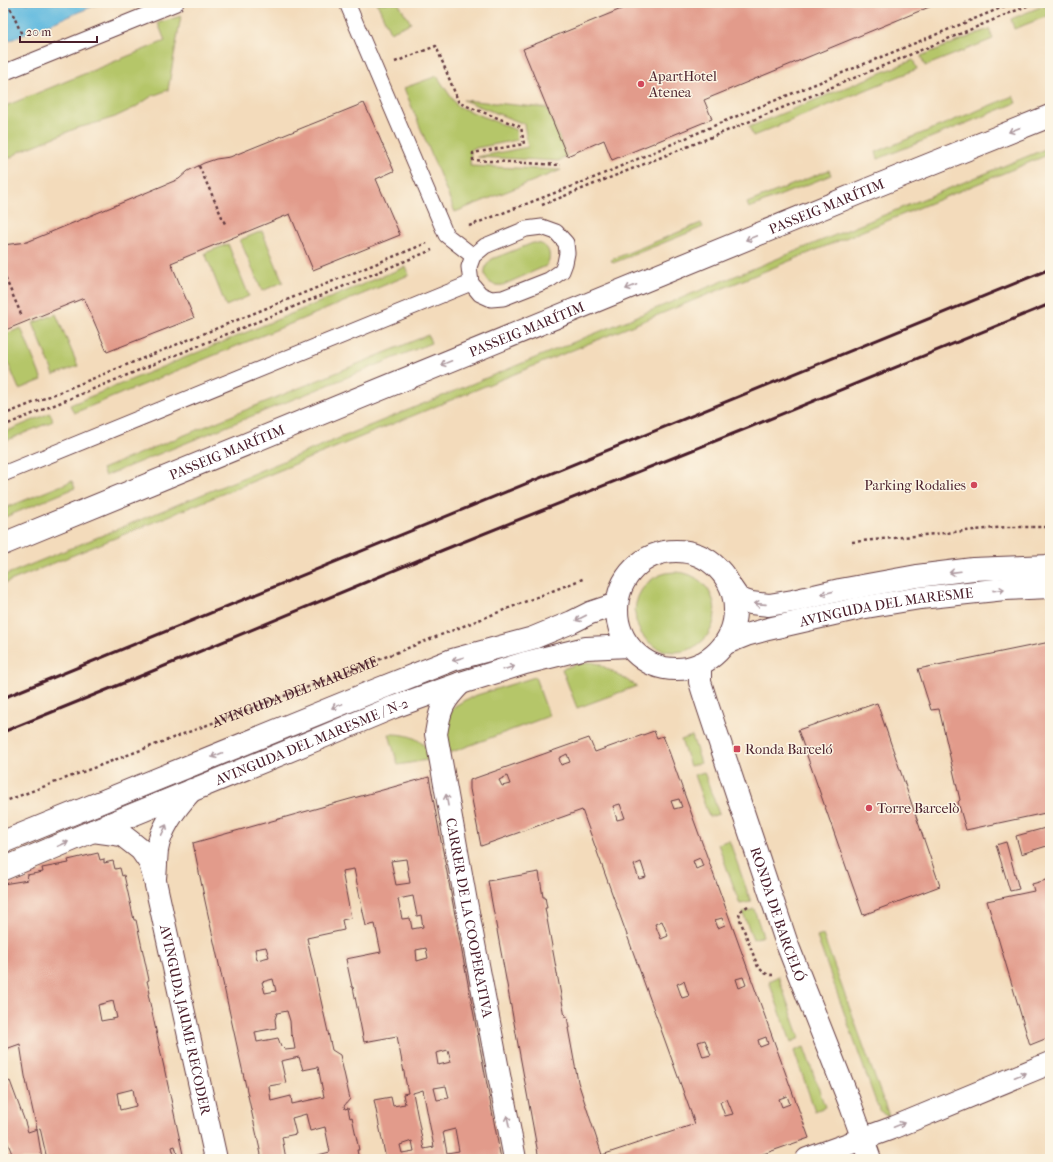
<svg xmlns="http://www.w3.org/2000/svg" width="1053" height="1162" font-family="'IM FELL French Canon',serif">
<style>
.green{fill:#b5c669;stroke:#80724a}
.water{fill:#61badf;stroke:#566c85}
.building{fill:#e29b8b;fill-rule:evenodd}
.lines{fill:none;stroke-linecap:round;stroke-linejoin:round}
.service-casing{stroke:#633b41;stroke-width:17}
.minor-casing{stroke:#633b41;stroke-width:24}
.tertiary-casing{stroke:#633b41;stroke-width:24}
.primary-casing{stroke:#633b41;stroke-width:24}
.path{stroke:#633b41;stroke-width:2.5;stroke-dasharray:3 3;stroke-linecap:butt}
.service{stroke:#fff;stroke-width:15}
.minor{stroke:#fff;stroke-width:22}
.tertiary{stroke:#fff;stroke-width:22}
.primary{stroke:#fff;stroke-width:22}
.rail{stroke:#4a1f2b;stroke-width:3}
.oneway{stroke:#ae9aa0}
.poi-dot{fill:#d1495b;stroke:#fcf5e5;stroke-width:1.5}
.labels{text-anchor:middle;dominant-baseline:central;stroke-width:3;stroke-linejoin:round;paint-order:stroke}
.poi-label{font-size:14px;fill:#4a1f2b;stroke:#fcf5e5;text-anchor:start}
.street-label{font-size:14px;fill:#4a1f2b;stroke:#fcf5e5}
</style>
<rect width="100%" height="100%" fill="#fcf5e5"/>
<filter id="ink" filterUnits="userSpaceOnUse"><feTurbulence type="fractalNoise" baseFrequency=".025" numOctaves="2"/><feDisplacementMap in="SourceGraphic" scale="8" xChannelSelector="R" yChannelSelector="G"/><feConvolveMatrix kernelMatrix="1 2 1 2 8 2 1 2 1" color-interpolation-filters="sRGB"/></filter>
<filter id="wash" filterUnits="userSpaceOnUse"><feTurbulence type="fractalNoise" baseFrequency=".012" numOctaves="4" result="noise"/><feDisplacementMap in="SourceGraphic" scale="16" xChannelSelector="R" yChannelSelector="G"/><feGaussianBlur stdDeviation="0.9" result="paint"/><feColorMatrix in="noise" values="0 0 0 0 0 0 0 0 0 0 0 0 0 0 0 0 0 1.4 0 .05"/><feComposite in="paint" operator="in"/></filter>
<g filter="url(#wash)">
<rect width="100%" height="100%" fill="#f3dbbb"/>
<path class="green" d="M 377,3 L 398,3 L 411,23 L 390,32 Z
M 1050,3 L 1050,15 L 1014,29 L 1011,19 Z
M 181,16 L 168,90 L 152,96 L 134,108 L 115,117 L 96,123 L 77,128 L 21,151 L 3,162 L 3,107 L 165,41 L 158,23 Z
M 989,29 L 993,39 L 925,66 L 921,56 Z
M 913,60 L 917,69 L 753,136 L 749,127 Z
M 437,76 L 457,106 L 516,130 L 517,140 L 471,149 L 470,166 L 561,170 L 455,212 L 404,88 Z
M 1013,96 L 1016,103 L 878,159 L 876,152 Z
M 463,100 L 547,108 L 567,156 L 562,158 L 561,161 L 477,157 L 528,147 L 524,124 Z
M 1050,147 L 1050,154 L 3,584 L 3,576 Z
M 829,170 L 831,175 L 749,208 L 747,203 Z
M 701,223 L 703,227 L 613,263 L 611,260 Z
M 262,231 L 283,282 L 262,291 L 240,240 Z
M 533,243 C 547,242 554,254 546,266 L 503,285 C 486,288 478,270 492,259 Z
M 228,244 L 249,296 L 226,306 L 205,253 Z
M 405,267 L 409,275 L 74,413 L 70,405 Z
M 56,314 L 78,366 L 54,375 L 33,323 Z
M 21,328 L 42,380 L 19,389 L 3,351 L 3,335 Z
M 428,335 L 431,343 L 105,476 L 102,469 Z
M 50,413 L 53,421 L 3,442 L 3,433 Z
M 72,481 L 75,488 L 3,518 L 3,509 Z
M635 612a40 40 0 1 1 80 0a40 40 0 1 1-80 0Z
M 590,662 L 599,664 L 637,686 L 577,708 L 562,669 L 577,664 Z
M 535,677 L 549,716 L 444,755 L 447,717 L 455,706 L 465,700 L 477,695 Z
M 389,734 C 412,734 423,739 433,759 L 398,765 Z
M 692,736 L 701,763 L 690,766 L 681,740 Z
M 704,772 L 719,814 L 709,817 L 694,775 Z
M 729,840 L 751,902 L 740,904 L 718,844 Z
M 754,909 L 763,936 L 753,939 L 743,913 Z
M 823,935 L 889,1116 C 881,1115 879,1108 876,1102 L 817,937 Z
M 778,976 L 800,1038 L 791,1042 L 769,982 Z
M 804,1047 L 825,1107 L 815,1111 L 794,1051 Z"/>
<path class="water" d="M 3,3 L 101,3 L 3,43 Z"/>
<g id="blocks">
<path class="building" d="M 636,3 L 933,3 L 934,5 L 704,100 L 712,119 L 612,160 L 604,140 L 567,156 L 523,49 Z
M 364,103 L 371,118 L 394,171 L 376,179 L 400,235 L 313,270 L 290,214 L 171,263 L 194,318 L 107,352 L 84,298 L 3,331 L 3,245 L 27,242 L 179,179 L 188,171 L 204,163 L 216,159 L 230,157 Z
M 1050,642 L 1050,812 L 966,830 L 958,802 L 960,800 L 939,709 L 931,710 L 918,669 Z
M 877,703 L 940,886 L 863,915 L 798,730 Z
M 654,731 L 657,738 L 663,736 L 667,746 L 809,1138 L 749,1159 L 539,1159 L 488,881 L 539,872 L 543,897 L 545,897 L 547,908 L 545,908 L 565,1017 L 567,1016 L 569,1028 L 568,1028 L 578,1082 L 602,1155 L 695,1124 L 582,810 L 481,846 L 470,789 L 470,780 L 589,738 L 595,752 ZM 567,754 L 570,762 L 561,765 L 559,758 ZM 507,776 L 510,784 L 502,786 L 499,780 ZM 679,799 L 682,807 L 674,809 L 671,801 ZM 620,804 L 625,818 L 617,820 L 613,806 ZM 700,858 L 703,866 L 696,869 L 693,861 ZM 641,862 L 646,877 L 639,879 L 634,865 ZM 722,918 L 725,925 L 718,928 L 715,920 ZM 662,921 L 668,936 L 661,939 L 655,924 ZM 743,977 L 746,985 L 739,988 L 736,979 ZM 684,981 L 689,996 L 682,998 L 677,984 ZM 766,1037 L 768,1044 L 760,1047 L 758,1040 ZM 705,1040 L 711,1055 L 703,1057 L 698,1042 ZM 787,1096 L 790,1104 L 782,1107 L 779,1099 ZM 727,1099 L 733,1114 L 725,1116 L 720,1102 Z
M 429,777 L 501,1159 L 386,1159 L 374,1100 L 391,1097 L 393,1106 L 405,1104 L 403,1094 L 408,1093 L 397,1036 L 364,1042 L 353,987 L 352,987 L 346,959 L 381,952 L 375,924 L 366,926 L 354,869 L 342,871 L 351,918 L 342,920 L 344,930 L 307,938 L 332,1050 L 340,1055 L 350,1099 L 344,1106 L 345,1109 L 348,1108 L 350,1118 L 352,1117 L 359,1150 L 357,1150 L 359,1159 L 302,1159 L 330,1152 L 325,1127 L 310,1131 L 306,1114 L 292,1118 L 296,1134 L 282,1137 L 286,1159 L 262,1159 L 205,901 L 193,843 ZM 406,859 L 410,883 L 396,885 L 391,861 ZM 413,896 L 417,916 L 421,915 L 423,927 L 412,929 L 410,918 L 402,919 L 398,899 ZM 266,947 L 269,957 L 257,960 L 255,949 ZM 426,948 L 428,958 L 417,961 L 416,950 ZM 273,979 L 276,991 L 265,993 L 262,982 ZM 287,1011 L 290,1021 L 291,1035 L 293,1037 L 295,1049 L 285,1050 L 281,1046 L 278,1038 L 257,1042 L 255,1032 L 276,1028 L 275,1019 L 277,1013 ZM 448,1050 L 451,1062 L 438,1065 L 436,1053 ZM 299,1057 L 303,1070 L 318,1067 L 324,1097 L 292,1104 L 291,1096 L 271,1101 L 269,1086 L 286,1083 L 281,1061 ZM 446,1086 L 449,1098 L 437,1100 L 434,1088 ZM 423,1090 L 434,1147 L 424,1149 L 413,1093 ZM 455,1129 L 459,1151 L 447,1153 L 443,1132 ZM 412,1141 L 414,1151 L 402,1153 L 400,1145 Z
M 1049,827 L 1050,831 L 1050,845 L 1021,854 L 1016,836 Z
M 1006,842 L 1019,889 L 1010,891 L 996,845 Z
M 98,853 L 100,860 L 104,859 L 104,863 L 113,861 L 115,869 L 120,868 L 122,876 L 124,875 L 134,920 L 136,920 L 149,980 L 147,981 L 150,993 L 148,994 L 184,1159 L 182,1159 L 182,1158 L 178,1158 L 175,1146 L 172,1147 L 175,1159 L 47,1159 L 40,1128 L 37,1129 L 25,1076 L 20,1044 L 3,1050 L 3,884 L 28,880 L 27,875 L 43,872 L 42,868 L 69,863 L 68,860 ZM 113,1001 L 117,1018 L 101,1021 L 98,1005 ZM 133,1089 L 136,1106 L 120,1110 L 117,1093 Z
M 1050,879 L 1050,1037 L 1030,1045 L 987,901 L 1034,891 L 1032,884 Z
M 10,1081 L 24,1119 L 28,1132 L 37,1129 L 42,1159 L 3,1159 L 3,1157 L 12,1154 L 7,1141 L 3,1142 L 3,1084 Z"/>
</g>
</g>
<g filter="url(#ink)">
<use href="#blocks" fill-opacity="0" stroke="#633b41" stroke-width="1"/>
<g class="lines">
<defs>
<path id="service" d="M 347,3 L 446,235 L 473,256
M 3,73 L 176,3
M 542,227 L 556,232 L 566,243 L 567,253 L 565,263 L 562,271 L 549,280 L 503,298 L 491,299 L 480,294 L 471,283 L 469,267 L 473,256 L 485,246 L 526,229 Z
M 3,474 L 471,283"/>
<g id="minor">
<path id="s2" d="M 3,544 L 876,186 L 1050,116"/>
<path id="s3" d="M 461,683 C 443,701 440,708 436,734 L 466,902 L 515,1159"/>
<path id="s4" d="M 93,831 L 122,835 L 131,842 L 141,850 L 150,863 L 155,881 L 216,1159"/>
<path d="M 155,878 C 156,869 156,859 157,850 C 161,828 177,806 192,790"/>
<path d="M 807,1159 L 895,1127 L 1050,1063"/>
</g>
<g id="tertiary">
<path id="s5" d="M 700,664 L 700,682 L 706,701 L 787,944 L 851,1106 L 870,1159"/>
</g>
<g id="primary">
<circle cx="676" cy="610" r="59"/>
<path d="M 732,589 L 739,599 L 751,603 L 769,605 L 793,601 L 840,590 L 917,576 L 973,569 L 1050,566"/>
<path id="s6" d="M 726,643 L 746,635 L 768,629 L 860,608 L 920,598 L 1005,589 L 1050,587"/>
<path d="M 3,842 L 366,694 L 452,660 L 533,638 L 572,622 L 590,613 L 617,604"/>
<path id="s7" d="M 3,869 L 93,831 L 325,736 L 394,707 L 461,683 L 525,663 L 586,648 L 629,646"/>
</g>
</defs>
<use href="#service" class="service-casing"/>
<use href="#minor" class="minor-casing"/>
<use href="#tertiary" class="tertiary-casing"/>
<use href="#primary" class="primary-casing"/>
<g class="path">
<path d="M 8,3 L 22,35"/>
<path d="M 395,62 L 436,46 L 459,103 L 521,127 L 524,144 L 473,153 L 473,160 L 561,165"/>
<path d="M 199,166 L 226,226"/>
<path d="M 542,205 L 729,130 L 1034,3"/>
<path d="M 469,226 L 596,177 L 725,121 L 1013,3"/>
<path d="M 3,273 L 22,316"/>
<path d="M 3,415 L 427,243"/>
<path d="M 3,426 L 432,250"/>
<path d="M 852,542 L 1006,527 L 1050,527"/>
<path id="s1" d="M 3,802 L 332,678 L 585,578"/>
<path d="M 748,906 L 740,911 L 739,917 L 758,967 C 763,972 766,975 773,975"/>
</g>
<use href="#service" class="service"/>
<use href="#minor" class="minor"/>
<use href="#tertiary" class="tertiary"/>
<use href="#primary" class="primary"/>
<path class="rail" d="M 3,698 L 1050,269
M 3,732 L 131,680 L 443,550 L 750,427 L 1050,304"/>
</g>
<defs><path id="oneway-shaft" d="M-6 0H5M1.5-3L5.5 0L1.5 3" fill="none" stroke-width="1.6" stroke-linecap="round" stroke-linejoin="round"/></defs>
<g class="oneway">
<use href="#oneway-shaft" transform="translate(1014 130) rotate(158)"/>
<use href="#oneway-shaft" transform="translate(751 238) rotate(158)"/>
<use href="#oneway-shaft" transform="translate(631 287) rotate(158)"/>
<use href="#oneway-shaft" transform="translate(446 363) rotate(158)"/>
<use href="#oneway-shaft" transform="translate(955 572) rotate(173)"/>
<use href="#oneway-shaft" transform="translate(999 590) rotate(-6)"/>
<use href="#oneway-shaft" transform="translate(827 593) rotate(166)"/>
<use href="#oneway-shaft" transform="translate(760 604) rotate(-176)"/>
<use href="#oneway-shaft" transform="translate(581 618) rotate(153)"/>
<use href="#oneway-shaft" transform="translate(458 659) rotate(164)"/>
<use href="#oneway-shaft" transform="translate(509 668) rotate(-17)"/>
<use href="#oneway-shaft" transform="translate(337 706) rotate(158)"/>
<use href="#oneway-shaft" transform="translate(217 755) rotate(158)"/>
<use href="#oneway-shaft" transform="translate(447 800) rotate(-100)"/>
<use href="#oneway-shaft" transform="translate(164 830) rotate(-64)"/>
<use href="#oneway-shaft" transform="translate(63 844) rotate(-24)"/>
<use href="#oneway-shaft" transform="translate(1020 1075) rotate(-22)"/>
<use href="#oneway-shaft" transform="translate(508 1121) rotate(-101)"/>
<use href="#oneway-shaft" transform="translate(899 1125) rotate(-22)"/>
</g>
</g>
<g class="poi-dot">
<circle cx="641" cy="84" r="4"/>
<circle cx="974" cy="485" r="4"/>
<rect x="733" y="745" width="8" height="8" rx="2"/>
<circle cx="869" cy="808" r="4"/>
</g>
<g class="labels">
<g class="poi-label">
<text x="649" y="76">ApartHotel<tspan x="649" dy="16">Atenea</tspan></text>
<text x="966" y="485" text-anchor="end">Parking Rodalies</text>
<text x="745" y="749">Ronda Barceló</text>
<text x="877" y="808">Torre Barcelò</text>
</g>
<g class="street-label">
<text stroke="none"><textPath href="#s2" startOffset="890">PASSEIG MARÍTIM</textPath></text>
<text stroke="none"><textPath href="#s2" startOffset="566">PASSEIG MARÍTIM</textPath></text>
<text stroke="none"><textPath href="#s2" startOffset="242">PASSEIG MARÍTIM</textPath></text>
<text stroke="none"><textPath href="#s6" startOffset="165">AVINGUDA DEL MARESME</textPath></text>
<text stroke="none"><textPath href="#s1" startOffset="312">AVINGUDA DEL MARESME</textPath></text>
<text stroke="none"><textPath href="#s7" startOffset="334">AVINGUDA DEL MARESME / N-2</textPath></text>
<text stroke="none"><textPath href="#s5" startOffset="263">RONDA DE BARCELÓ</textPath></text>
<text stroke="none"><textPath href="#s3" startOffset="245">CARRER DE LA COOPERATIVA</textPath></text>
<text stroke="none"><textPath href="#s4" startOffset="230">AVINGUDA JAUME RECODER</textPath></text>
</g>
</g>
<rect width="1053" height="1162" fill="none" stroke="#fcf5e5" stroke-width="16"/>
<path d="M20 36v6h77v-6" fill="none" stroke="#4a1f2b" stroke-width="2"/>
<text x="26" y="36" font-size="12" fill="#4a1f2b" stroke="#fcf5e5" stroke-width="3" paint-order="stroke">20 m</text>
</svg>
